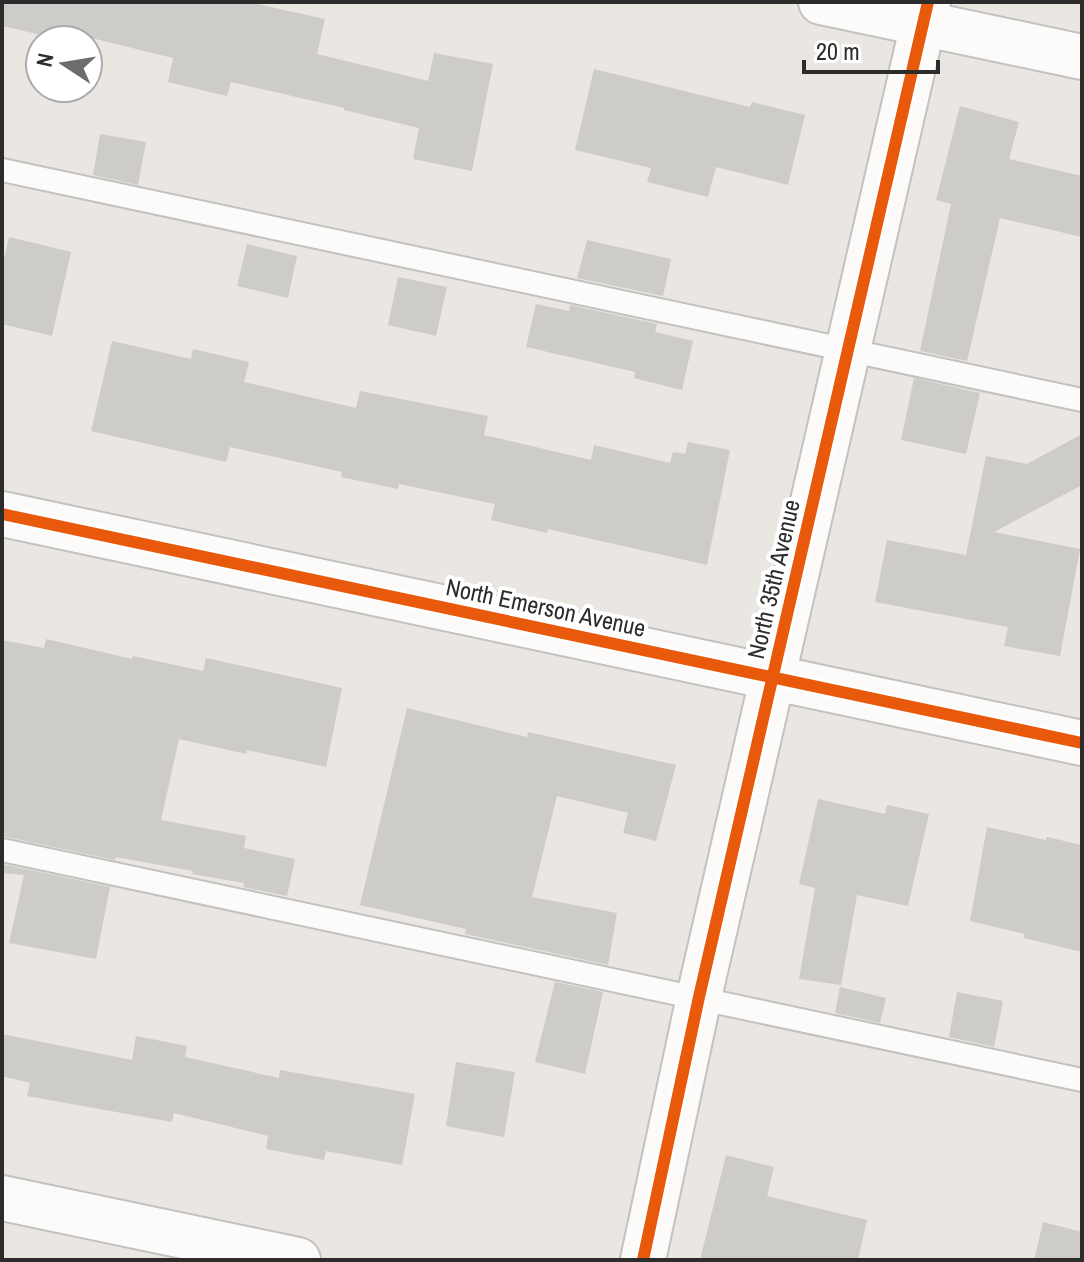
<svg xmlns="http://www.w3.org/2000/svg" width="1084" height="1262" font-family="'Archivo Narrow',sans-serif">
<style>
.building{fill:#ceccc8}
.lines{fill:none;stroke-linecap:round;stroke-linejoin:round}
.service-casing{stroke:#c3c2c2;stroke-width:26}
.minor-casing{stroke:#c3c2c2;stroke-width:48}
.tertiary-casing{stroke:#c3c2c2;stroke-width:48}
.service{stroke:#fcfbfa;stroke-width:22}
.minor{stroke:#fcfbfa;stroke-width:44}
.tertiary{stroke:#fcfbfa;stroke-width:44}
.cycleway-casing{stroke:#fff;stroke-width:17}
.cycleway{stroke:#e8590c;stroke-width:12}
.labels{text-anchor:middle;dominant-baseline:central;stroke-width:8;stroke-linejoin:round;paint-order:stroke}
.street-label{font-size:24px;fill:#2c2c2c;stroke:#fff}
</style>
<rect width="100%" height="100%" fill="#eae6e1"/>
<path class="building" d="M 2,2 L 248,2 L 325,19 L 317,54 L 428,81 L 434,53 L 493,64 L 472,171 L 413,159 L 419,128 L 344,110 L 344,108 L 231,82 L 227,96 L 168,82 L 173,58 L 67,32 L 63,40 L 2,26 Z
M 594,69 L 750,107 L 752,102 L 805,115 L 788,185 L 716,167 L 708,197 L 647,182 L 651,168 L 575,150 Z
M 960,106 L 1019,122 L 1009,159 L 1082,176 L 1082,237 L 1000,218 L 967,361 L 920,351 L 951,204 L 936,200 Z
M 100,134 L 146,142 L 138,185 L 93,175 Z
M 9,237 L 71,252 L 52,336 L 2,324 L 2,268 Z
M 587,240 L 671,259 L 663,296 L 577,278 Z
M 247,244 L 297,256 L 288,298 L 237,286 Z
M 398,277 L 447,287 L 436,336 L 388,325 Z
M 536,304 L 569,311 L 570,305 L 657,324 L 655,332 L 693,341 L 682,390 L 634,378 L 635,372 L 526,347 Z
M 112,341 L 191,359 L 193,349 L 249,362 L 244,382 L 356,408 L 360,391 L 488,416 L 484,435 L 591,460 L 594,445 L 670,463 L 673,452 L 685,454 L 688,442 L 730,450 L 707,565 L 548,529 L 547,533 L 491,520 L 495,504 L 399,484 L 398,489 L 341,477 L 342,472 L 230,447 L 226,462 L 91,431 Z
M 914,378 L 980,393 L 966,454 L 901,440 Z
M 1082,434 L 1082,485 L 994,532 L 1080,549 L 1060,656 L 1004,646 L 1008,627 L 875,602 L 887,540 L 966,555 L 986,456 L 1027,464 Z
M 46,639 L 132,659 L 133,656 L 203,671 L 206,658 L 342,688 L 326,767 L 247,750 L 246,754 L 179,739 L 161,820 L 246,836 L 244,848 L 295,859 L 287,896 L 243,887 L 244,883 L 192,874 L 193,871 L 116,857 L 115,860 L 2,836 L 2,640 L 44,648 Z
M 407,708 L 527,737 L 528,732 L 676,765 L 656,841 L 623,833 L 628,813 L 557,796 L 532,897 L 617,913 L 608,965 L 465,934 L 466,929 L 360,905 Z
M 818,799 L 885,814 L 887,805 L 929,814 L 908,906 L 857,895 L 841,985 L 799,979 L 815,888 L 799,884 Z
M 987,827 L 1046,840 L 1047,837 L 1082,845 L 1082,952 L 1024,938 L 1024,934 L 970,921 Z
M 2,864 L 110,887 L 96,959 L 9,943 L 24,875 L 2,873 Z
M 555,982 L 603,992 L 585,1074 L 535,1062 Z
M 840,987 L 886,998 L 880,1023 L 835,1013 Z
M 957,992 L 1003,1001 L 994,1047 L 949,1037 Z
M 2,1034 L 132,1060 L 136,1036 L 187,1046 L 185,1057 L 279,1078 L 280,1070 L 415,1094 L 402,1165 L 326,1151 L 324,1160 L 266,1149 L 268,1136 L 174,1113 L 172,1122 L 27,1096 L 30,1083 L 2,1076 Z
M 456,1062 L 515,1072 L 504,1137 L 446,1126 Z
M 726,1155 L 774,1167 L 767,1196 L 867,1220 L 858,1260 L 700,1260 Z
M 1043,1222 L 1082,1232 L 1082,1260 L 1034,1260 Z"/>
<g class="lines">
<defs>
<path id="service" d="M 2,170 L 1082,400
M 2,850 L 1082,1080"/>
<path id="minor" d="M 821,2 L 1082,57
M 2,514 L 1082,743
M 643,1260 L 699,997 L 928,2"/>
<path id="tertiary" d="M 2,1198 L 298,1260"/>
</defs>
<use href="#service" class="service-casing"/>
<use href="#minor" class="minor-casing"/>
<use href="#tertiary" class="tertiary-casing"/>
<use href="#service" class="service"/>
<use href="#minor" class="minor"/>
<use href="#tertiary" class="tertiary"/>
<defs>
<path id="cycleway" d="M 2,514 L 1082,743
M 643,1260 L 699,997 L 928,2"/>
</defs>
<use href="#cycleway" class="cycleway-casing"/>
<use href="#cycleway" class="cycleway"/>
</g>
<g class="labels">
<g class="street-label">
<text transform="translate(773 579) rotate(-77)">North 35th Avenue</text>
<text transform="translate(546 607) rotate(12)">North Emerson Avenue</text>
</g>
</g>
<rect width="1084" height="1262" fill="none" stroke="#2c2c2c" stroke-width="8"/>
<g transform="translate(64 64) rotate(282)"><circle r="38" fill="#ffffff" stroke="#ababab" stroke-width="2"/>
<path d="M0-6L14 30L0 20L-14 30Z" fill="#6e6d6b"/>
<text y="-12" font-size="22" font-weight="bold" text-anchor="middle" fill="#2c2c2c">N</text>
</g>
<path d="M804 60v12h134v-12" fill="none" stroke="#2c2c2c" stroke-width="4"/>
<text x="816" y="60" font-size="24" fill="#2c2c2c" stroke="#ffffff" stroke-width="6" paint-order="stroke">20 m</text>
</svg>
